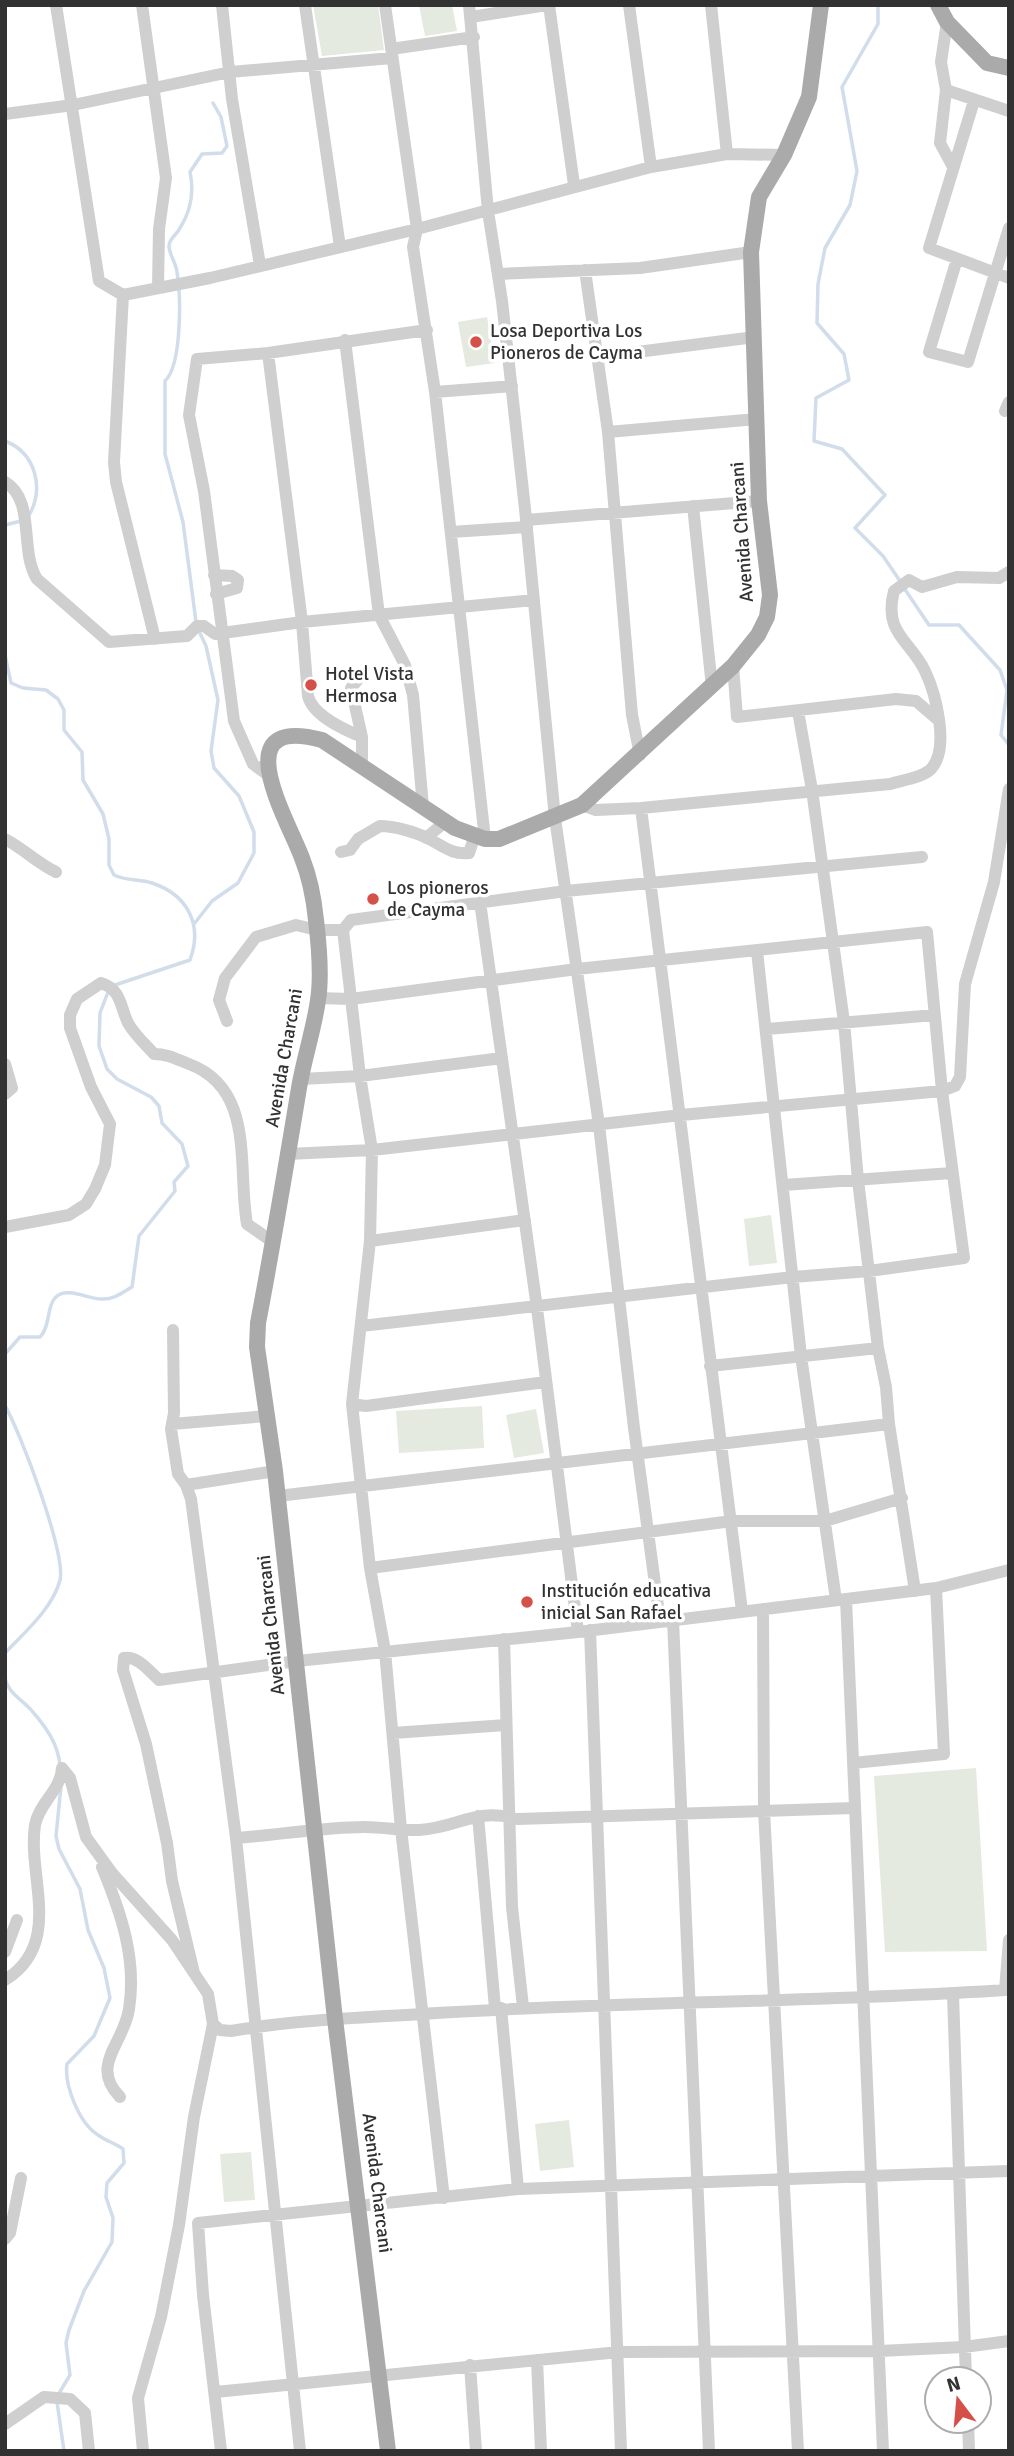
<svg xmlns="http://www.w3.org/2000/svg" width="1014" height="2456" font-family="Signika,sans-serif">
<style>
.green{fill:#e4eadf}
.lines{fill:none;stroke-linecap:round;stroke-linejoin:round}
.stream{stroke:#d1ddeb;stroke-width:3.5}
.minor{stroke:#cfcfcf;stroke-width:12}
.major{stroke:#aaa;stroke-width:16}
.poi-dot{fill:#d55048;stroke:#fff;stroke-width:2.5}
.labels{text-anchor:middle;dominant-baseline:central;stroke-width:7;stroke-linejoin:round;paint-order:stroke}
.poi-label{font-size:19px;fill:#323232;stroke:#fff;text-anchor:start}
.street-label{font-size:19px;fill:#323232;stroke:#fff}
</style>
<rect width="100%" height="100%" fill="#fff"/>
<path class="green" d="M 313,5 L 378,5 L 384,50 L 322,56 Z
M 419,5 L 452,5 L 457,31 L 425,36 Z
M 487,317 L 495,363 L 466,367 L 458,322 Z
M 771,1215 L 777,1263 L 749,1266 L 744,1219 Z
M 482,1406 L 484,1448 L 399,1453 L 396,1411 Z
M 536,1409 L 544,1453 L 514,1458 L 506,1415 Z
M 976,1768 L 987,1951 L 885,1952 L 874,1776 Z
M 569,2120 L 574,2167 L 540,2171 L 535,2124 Z
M 251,2152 L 255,2200 L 224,2202 L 220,2154 Z"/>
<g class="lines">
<path class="stream" d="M 878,5 L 878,24 L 842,87 L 857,171 L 850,205 L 825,248 L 818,284 L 817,323 L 844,354 L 849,380 L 816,398 L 814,441 L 842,449 L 885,495 L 855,528 L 883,556 L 900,581
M 5,441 C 36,453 45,489 28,517
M 5,525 L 21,521
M 904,588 L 929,625 L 959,625 L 1000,670 L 1007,690 L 1001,735 L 1009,745
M 196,622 L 183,522 L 165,454 L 165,381 C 182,365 181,296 177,272 C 176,263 169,254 169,246 C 169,238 177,235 180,228 C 191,211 194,191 190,172 L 202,154 L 222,153 L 227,146 L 221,117 L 213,103
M 5,655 L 11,683 L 23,688 L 46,690 L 58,699 L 64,710 L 64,730 L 82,752 L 83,780 L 103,814 L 109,839 L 109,865 L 114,875 C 126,881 139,879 152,883 C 188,895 203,925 190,960 L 112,986
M 194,924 L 212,901 L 238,883 L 254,853 L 254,832 L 239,796 L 214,768 L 211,751 L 218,700 L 206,646 L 198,629
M 5,1354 L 20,1337 L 40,1337 C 51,1326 46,1305 57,1296 C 67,1287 89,1299 101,1299 C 113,1300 122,1293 132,1287 L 139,1236 L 175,1191 L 174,1182 L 188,1166 L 182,1144 L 162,1123 L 159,1106 L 151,1097 L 117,1079 L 107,1069 L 99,1046 L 100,1013 L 108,992
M 5,1406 C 20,1431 66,1553 60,1580 C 53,1608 24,1633 5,1653
M 5,1677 C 7,1693 23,1700 32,1711 C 46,1727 58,1744 60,1765
M 58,2395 L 70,2375 L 66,2343 L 69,2330 L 84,2291 L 112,2242 L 113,2218 L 106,2197 L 107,2183 L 124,2163 L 123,2149 C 115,2143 106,2141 98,2135 C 79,2123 64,2085 67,2064 L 94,2036 L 110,1998 L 104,1968 L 88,1930 L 80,1889 L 59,1849 L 56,1836 L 61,1786
M 57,2402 L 64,2451"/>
<path class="minor" d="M 56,5 L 99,281 L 123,295 L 210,278 L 417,229 L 651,167 L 727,154 L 784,155
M 142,5 L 166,178 L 159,229 L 158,288
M 222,5 L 232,99 L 260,265
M 305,5 L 340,247
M 385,5 L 417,229 L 413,247 L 435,392 L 485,839
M 469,5 L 488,211 L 502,301 L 525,509 L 555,818 L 599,1125 L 634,1428 L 660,1621
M 549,5 L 574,185
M 629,5 L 651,167
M 711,5 L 727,154
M 471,17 L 547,5
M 947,22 L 941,62 L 946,90 L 1009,111
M 391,49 L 474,37
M 946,90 L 940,143 L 953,167
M 974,101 L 929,248 L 1009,278
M 5,114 L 73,105 L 230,72 L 392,58
M 957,259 L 929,352 L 968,362 L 1009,228
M 585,270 L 608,432 L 632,715 L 640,755
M 498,274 L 640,268 L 751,252
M 123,295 L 114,462 L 116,482 L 155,639
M 345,340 L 379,615 L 405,665 L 413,695 L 423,806
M 268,353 L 302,622 L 308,696 C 313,716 345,730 362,737
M 598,357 L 755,337
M 435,392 L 512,386
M 1005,411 L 1009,402
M 608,432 L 757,419
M 5,482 C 36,500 19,551 37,579 L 109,642 L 187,636 L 197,626 L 204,626 L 215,634 L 302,622 L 534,600
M 693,506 L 712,687
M 526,520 L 759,501
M 451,532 L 527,527
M 214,575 L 232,576 L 238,580 L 237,588 L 216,594
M 733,666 L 737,717 L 896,699 L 916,701 L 937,719
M 361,676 L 351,688 L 362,737 L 362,766
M 798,711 L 812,790 L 844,1022 L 858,1180 L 878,1348 L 886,1387 L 889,1424 L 915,1591
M 268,775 L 253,764 L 234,721 L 204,491 L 189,415 L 197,359 L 268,353 L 427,330
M 582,805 L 596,810 L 641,808 L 890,784 C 902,780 922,778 931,769 C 950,749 936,694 925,671 C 910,640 883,633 894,591 L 909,580 L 922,587 L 957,577 L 999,578 L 1009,572
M 641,808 L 742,1611
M 426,838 L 445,822
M 5,839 C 24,849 37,863 56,872
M 341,852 L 350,850 L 358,839 L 380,826 C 394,826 416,832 429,839 C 443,846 452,855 469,853 L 475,835
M 480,902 L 537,1308 L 578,1632
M 757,951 L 801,1356 L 836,1600
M 318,998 L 351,999 L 577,969 L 927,932 L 942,1091 L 964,1258 L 869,1271 L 793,1277 L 361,1326
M 227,1021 L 219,1000 L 225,978 L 256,937 L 296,925 L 317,930 L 343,930
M 767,1029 L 935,1015
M 5,1064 L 12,1088 L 5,1094
M 301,1079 L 360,1076 L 502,1058
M 288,1154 L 372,1150 L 681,1115 L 942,1091 L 955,1086 L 960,1077 L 965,984 L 994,882 L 1009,789
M 784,1185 L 952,1173
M 5,1227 L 69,1215 L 86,1204 L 95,1189 L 105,1165 L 110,1124 L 91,1087 L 70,1028 L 70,1015 L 77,999 L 101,983 C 121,989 120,1006 128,1023 C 134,1034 145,1044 154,1054 C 167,1054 176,1059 189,1064 C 256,1089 237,1168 247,1224 L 273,1242
M 370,1241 L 525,1220
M 173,1330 L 174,1413 L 171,1429 L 178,1474 L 186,1485 L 191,1499 L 236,1838 L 300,2451
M 710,1366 L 878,1348
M 352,1404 L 366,1406 L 545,1382
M 172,1424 L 267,1416
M 186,1485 L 275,1471
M 278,1496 L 889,1424
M 370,1568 L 732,1521 L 825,1521 L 902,1498
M 846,1599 L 883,2451
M 763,1609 L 764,1810 L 798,2451
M 673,1620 L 709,2451
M 590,1630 L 621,2451
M 504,1639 L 512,1907 L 523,2007
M 393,1733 L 506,1725
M 853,1763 L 944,1754 L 936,1588
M 478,1816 L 495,2008
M 236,1838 C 278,1835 324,1827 365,1827 C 383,1827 401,1831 419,1830 C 459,1828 474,1807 518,1819 L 855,1808
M 102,1867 C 121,1913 137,1959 129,2009 C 124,2044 89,2065 120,2097
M 5,1952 L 17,1920
M 194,1973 L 172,1881 L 167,1843 L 146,1744 L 123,1670 L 124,1658 C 138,1656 149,1671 159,1680 L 297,1661 L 578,1632 L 936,1588 L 1009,1570
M 5,1980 C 64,1943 27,1877 35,1825 C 39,1803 61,1790 62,1768 L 70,1778 L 86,1837 L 112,1873 L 172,1940 L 208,1994 L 213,2024 L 194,2117 L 179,2225 L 161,2317 L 138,2398 L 143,2451
M 953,1994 L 966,2379
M 501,2008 L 518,2189
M 213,2024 L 220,2030 L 231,2031 C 294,2020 358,2018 421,2014 C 616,2001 811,2003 1005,1990 L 1009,1940
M 444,2198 L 401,1829 L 385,1651 L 370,1568 L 352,1404 L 370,1241 L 372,1150 L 360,1076 L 343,930 L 351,920 L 566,891 L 922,857
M 5,2239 L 10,2233 L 21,2178
M 537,2360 L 541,2451
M 470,2365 L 476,2451
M 215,2392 L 619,2352 L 879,2351 L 964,2347 L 1009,2341
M 968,2421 L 969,2451
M 5,2424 L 44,2397 L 70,2399 L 85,2413 L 89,2451
M 221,2451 L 203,2295 L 198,2223 L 518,2189 L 1009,2171"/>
<path class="major" d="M 938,5 L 947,22 L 987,63 L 1009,68
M 388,2451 L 335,2019 L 275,1471 L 257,1347 L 258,1323 C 273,1245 286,1166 299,1088 C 304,1058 314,1029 318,1000 C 322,975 319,945 316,920 C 314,900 310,878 302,858 C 287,818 224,714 322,740 L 455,828 L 485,839 L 499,839 L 582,805 L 733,666 L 758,635 L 767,617 L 770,595 L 759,501 L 751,252 L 759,197 L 784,155 L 809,97 L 821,5"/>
</g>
<g class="poi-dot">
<circle cx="476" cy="342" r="7"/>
<circle cx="311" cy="685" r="7"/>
<circle cx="373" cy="899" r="7"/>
<circle cx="527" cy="1602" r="7"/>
</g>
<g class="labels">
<g class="poi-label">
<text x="490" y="331">Losa Deportiva Los<tspan x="490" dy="22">Pioneros de Cayma</tspan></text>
<text x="325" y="674">Hotel Vista<tspan x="325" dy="22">Hermosa</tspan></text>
<text x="387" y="888">Los pioneros<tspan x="387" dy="22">de Cayma</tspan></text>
<text x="541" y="1591">Institución educativa<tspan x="541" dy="22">inicial San Rafael</tspan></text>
</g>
<g class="street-label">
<text transform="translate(742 532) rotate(-94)">Avenida Charcani</text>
<text transform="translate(284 1058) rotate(-80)">Avenida Charcani</text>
<text transform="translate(271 1625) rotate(-96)">Avenida Charcani</text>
<text transform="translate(377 2183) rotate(83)">Avenida Charcani</text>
</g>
</g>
<rect width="1014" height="2456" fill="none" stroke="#323232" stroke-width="14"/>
<g transform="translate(958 2400) rotate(344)"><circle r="33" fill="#ffffff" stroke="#adadad" stroke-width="2"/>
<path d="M0-5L12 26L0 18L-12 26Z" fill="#d55048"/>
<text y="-10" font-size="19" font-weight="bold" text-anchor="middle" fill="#323232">N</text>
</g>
</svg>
